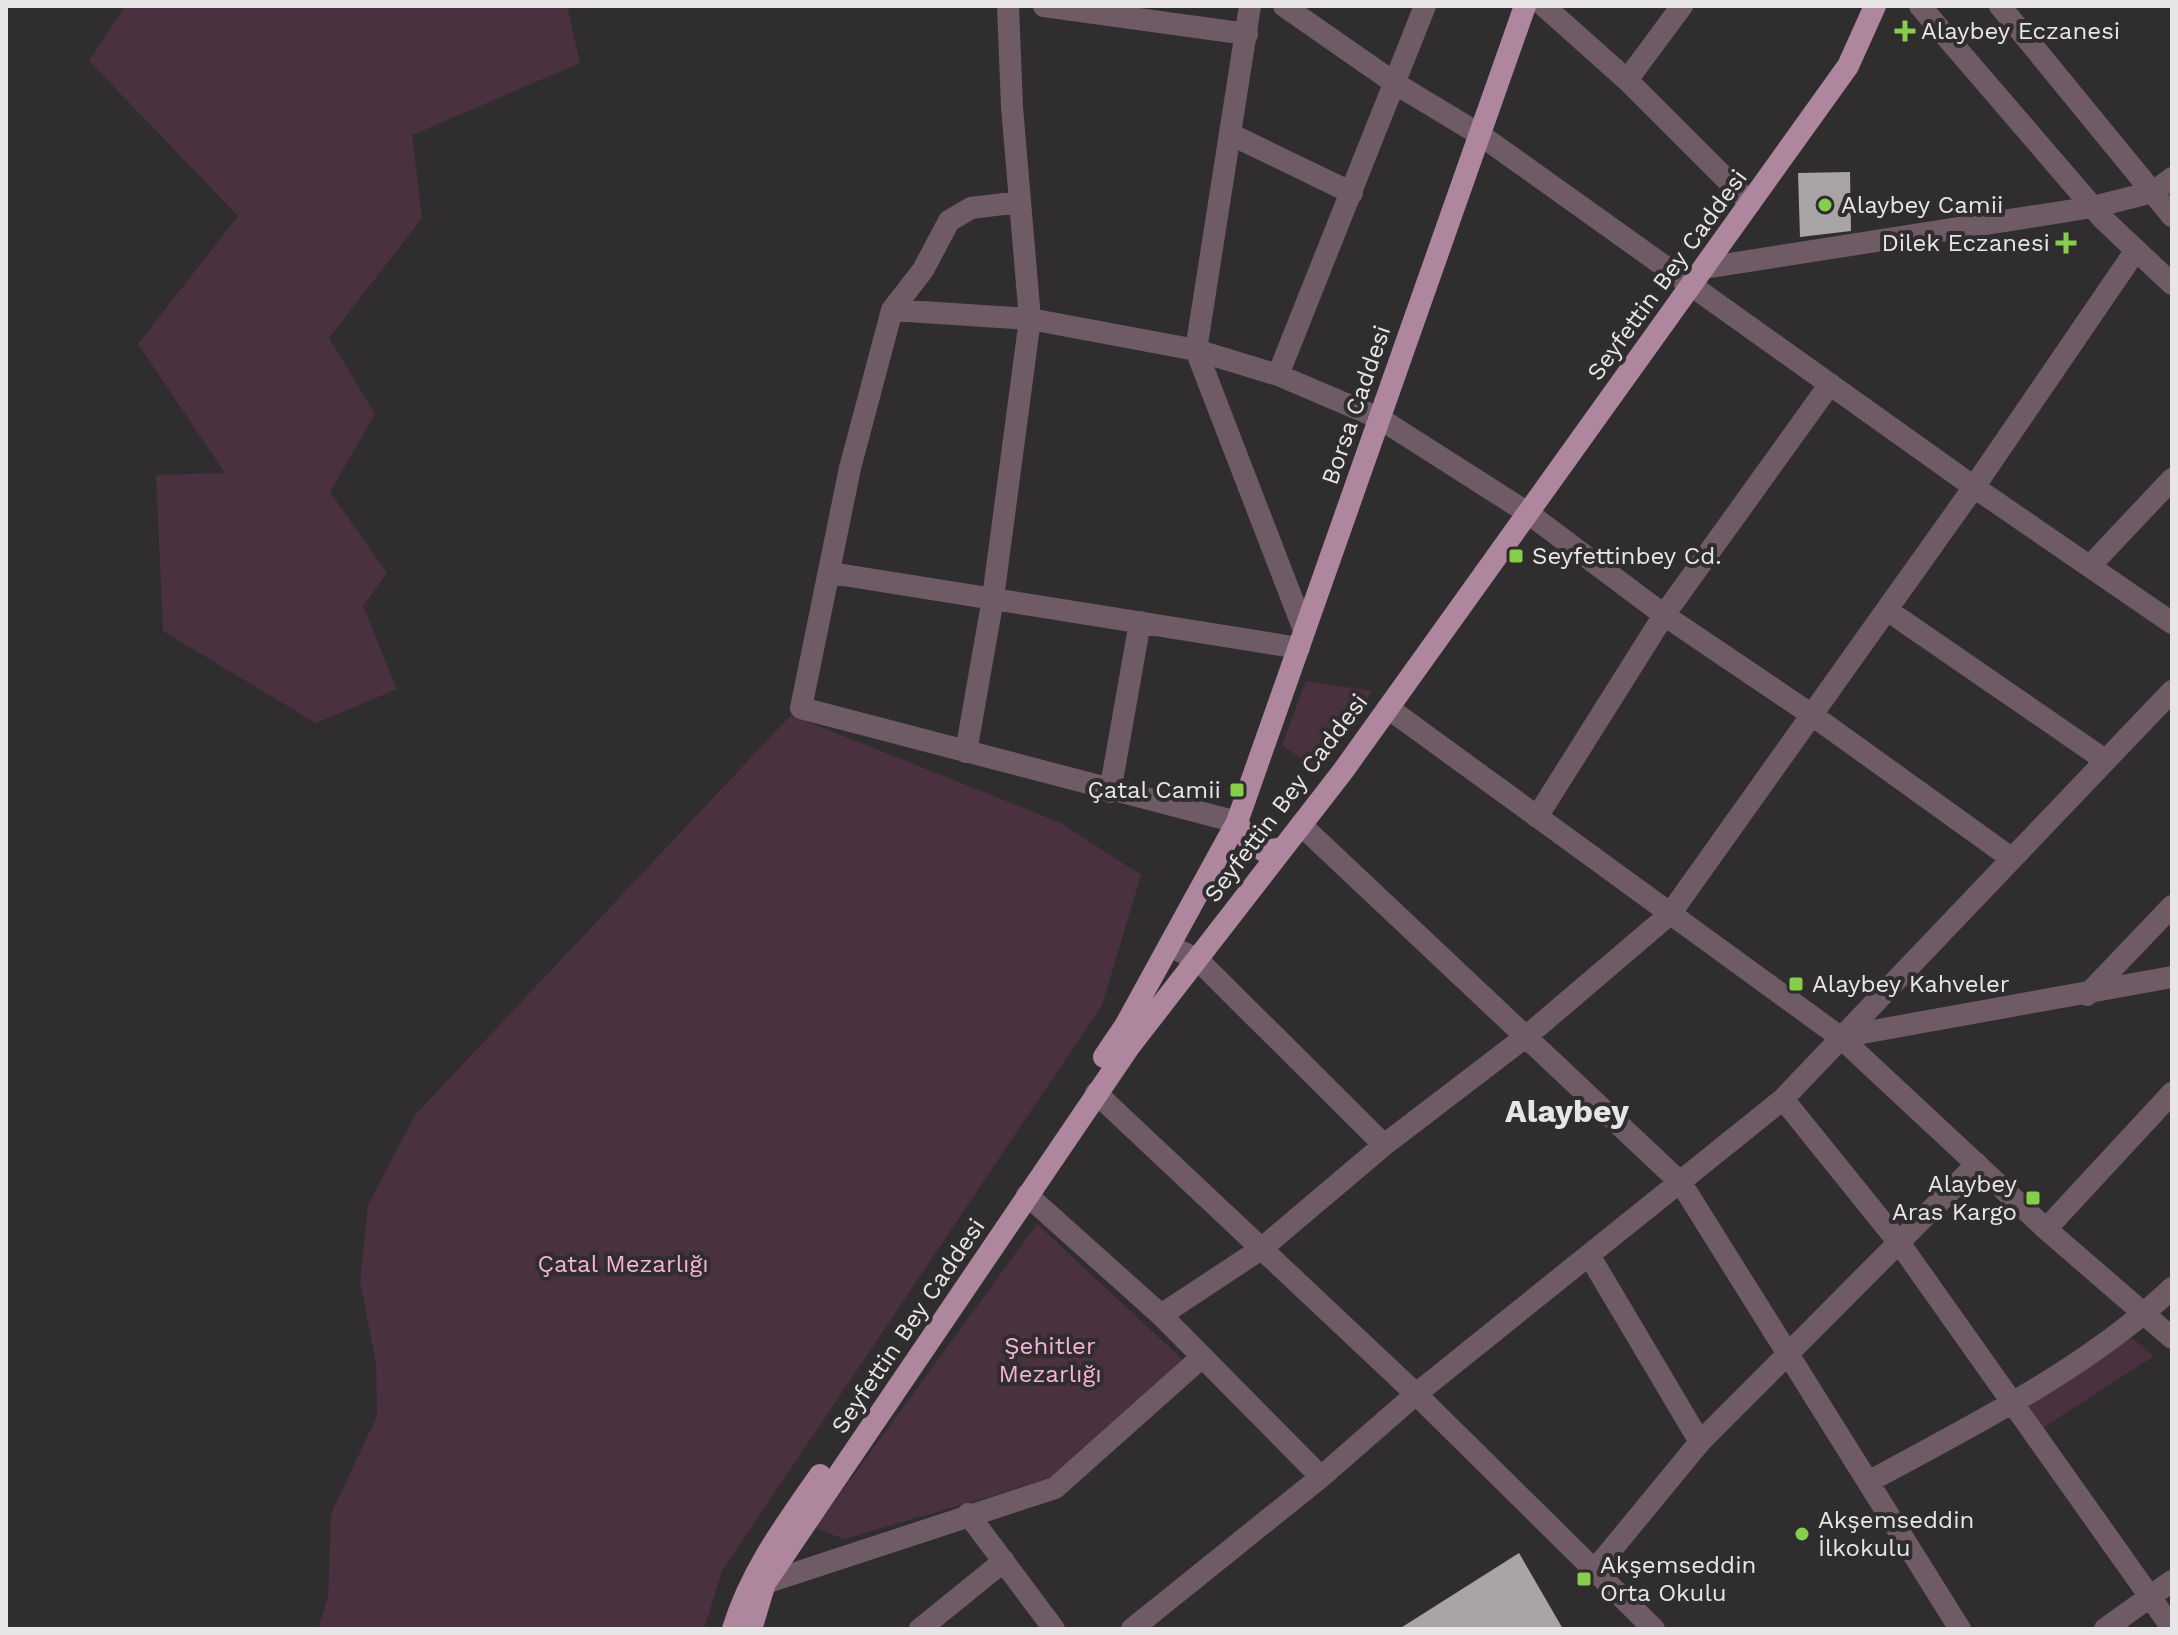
<svg xmlns="http://www.w3.org/2000/svg" width="2178" height="1635" font-family="'Work Sans',sans-serif">
<style>
.green{fill:#49313f}
.building{fill:#a9a5a7}
.lines{fill:none;stroke-linecap:round;stroke-linejoin:round}
.minor{stroke:#6f5b66;stroke-width:22}
.tertiary{stroke:#6f5b66;stroke-width:22}
.primary{stroke:#ae869d;stroke-width:22}
.poi-dot{fill:#87cf4a;stroke:#302d2f;stroke-width:3}
.labels{text-anchor:middle;dominant-baseline:central;stroke-width:8;stroke-linejoin:round;paint-order:stroke}
.poi-label{font-size:24px;fill:#e7e5e6;stroke:#302d2f;text-anchor:start}
.street-label{font-size:24px;fill:#e7e5e6;stroke:#302d2f}
.park-label{font-size:24px;fill:#f7b0da;stroke:#302d2f}
.district-label{font-size:32px;font-weight:bold;fill:#e7e5e6;stroke:#302d2f}
</style>
<rect width="100%" height="100%" fill="#302d2f"/>
<path class="green" d="M 125,6 L 567,6 L 580,63 L 412,135 L 422,218 L 329,338 L 375,414 L 330,492 L 387,573 L 363,606 L 397,689 L 316,723 L 163,631 L 156,475 L 225,473 L 138,344 L 238,216 L 89,61 Z
M 1306,681 L 1372,691 L 1319,770 L 1282,745 Z
M 791,715 L 1061,823 L 1141,875 L 1102,1005 L 722,1571 L 704,1629 L 318,1629 L 328,1597 L 331,1514 L 377,1416 L 376,1363 L 360,1282 L 368,1205 L 415,1115 Z
M 1037,1224 L 1183,1360 L 1053,1478 L 844,1539 L 815,1528 Z
M 2128,1335 L 2154,1356 L 2036,1432 L 2020,1406 Z"/>
<path class="building" d="M 1850,172 L 1851,231 L 1800,237 L 1798,173 Z
M 1519,1553 L 1563,1629 L 1399,1629 Z"/>
<g class="lines">
<path class="minor" d="M 1044,6 L 1247,34
M 1284,6 L 1396,84 L 1479,134 L 1974,487 L 2172,623
M 1544,6 L 1627,80 L 1750,203
M 1627,80 L 1682,6
M 1232,135 L 1352,193
M 1020,202 L 971,208 L 949,221 L 923,270 L 892,310 L 850,468 L 801,708 L 1237,822
M 1704,268 L 2093,207
M 892,310 L 1030,319 L 1196,350 L 1278,375 L 1379,418 L 1528,513 L 1664,615 L 1812,715 L 2011,858
M 1278,375 L 1425,6
M 2090,566 L 2172,479
M 831,573 L 1299,648
M 1887,610 L 2105,760
M 966,752 L 993,598 L 1030,319 L 1012,107 L 1008,6
M 1110,792 L 1140,622
M 1537,817 L 1664,615 L 1830,384
M 1301,825 L 1681,1183 L 1960,1629
M 1169,946 L 1197,959 L 1384,1145
M 2087,995 L 2172,906
M 1783,1099 L 1900,1244 L 2172,1628
M 1027,1195 L 1161,1315 L 1321,1477
M 2046,1229 L 2172,1093
M 1589,1255 L 1700,1442
M 1161,1315 L 1261,1249 L 1384,1145 L 1528,1035 L 1670,914 L 1974,487 L 2136,250
M 1868,1482 C 1971,1426 2087,1369 2172,1288
M 968,1514 L 1054,1629
M 1593,1572 L 1700,1442 L 1977,1164
M 765,1583 L 1055,1488 L 1202,1357
M 920,1629 L 1004,1561
M 1132,1629 L 1321,1477 L 1416,1394 L 1783,1099 L 2172,691
M 2105,1629 L 2172,1581"/>
<path class="tertiary" d="M 1250,6 L 1196,350 L 1304,630
M 1920,6 L 2103,219 L 2172,284
M 2000,6 L 2172,216
M 2093,207 L 2153,192 L 2172,178
M 1388,708 L 1840,1037 L 2046,1229 L 2172,1338
M 1840,1037 L 2172,977
M 1096,1093 L 1416,1394 L 1654,1629"/>
<path class="primary" d="M 1237,822 L 1249,841 L 1264,851 L 1283,848
M 1104,1057 L 1125,1026 L 1237,822 L 1525,6
M 733,1629 C 751,1571 785,1525 820,1475
M 751,1629 L 765,1583 L 1129,1047 L 1343,771 L 1848,66 L 1875,6"/>
</g>
<g class="poi-dot">
<path d="M1901 19h8v8h8v8h-8v8h-8v-8h-8v-8h8z"/>
<circle cx="1825" cy="205" r="8"/>
<path d="M2062 231h8v8h8v8h-8v8h-8v-8h-8v-8h8z"/>
<rect x="1508" y="548" width="16" height="16" rx="4"/>
<rect x="1229" y="782" width="16" height="16" rx="4"/>
<rect x="1788" y="976" width="16" height="16" rx="4"/>
<rect x="2025" y="1190" width="16" height="16" rx="4"/>
<circle cx="1802" cy="1534" r="8"/>
<rect x="1576" y="1571" width="16" height="16" rx="4"/>
</g>
<g class="labels">
<g class="poi-label">
<text x="1921" y="31">Alaybey Eczanesi</text>
<text x="1841" y="205">Alaybey Camii</text>
<text x="2050" y="243" text-anchor="end">Dilek Eczanesi</text>
<text x="1532" y="556">Seyfettinbey Cd.</text>
<text x="1221" y="790" text-anchor="end">Çatal Camii</text>
<text x="1812" y="984">Alaybey Kahveler</text>
<text x="2017" y="1184" text-anchor="end">Alaybey<tspan x="2017" dy="28">Aras Kargo</tspan></text>
<text x="1818" y="1520">Akşemseddin<tspan x="1818" dy="28">İlkokulu</tspan></text>
<text x="1600" y="1565">Akşemseddin<tspan x="1600" dy="28">Orta Okulu</tspan></text>
</g>
<g class="street-label">
<text transform="translate(1667 275) rotate(-54)">Seyfettin Bey Caddesi</text>
<text transform="translate(1356 405) rotate(-71)">Borsa Caddesi</text>
<text transform="translate(1286 798) rotate(-53)">Seyfettin Bey Caddesi</text>
<text transform="translate(908 1326) rotate(-56)">Seyfettin Bey Caddesi</text>
</g>
<g class="park-label">
<text x="623" y="1264">Çatal Mezarlığı</text>
<text x="1050" y="1346">Şehitler<tspan x="1050" dy="28">Mezarlığı</tspan></text>
</g>
<g class="district-label">
<text x="1567" y="1111">Alaybey</text>
</g>
</g>
<rect width="2178" height="1635" fill="none" stroke="#e7e5e6" stroke-width="16"/>
</svg>
